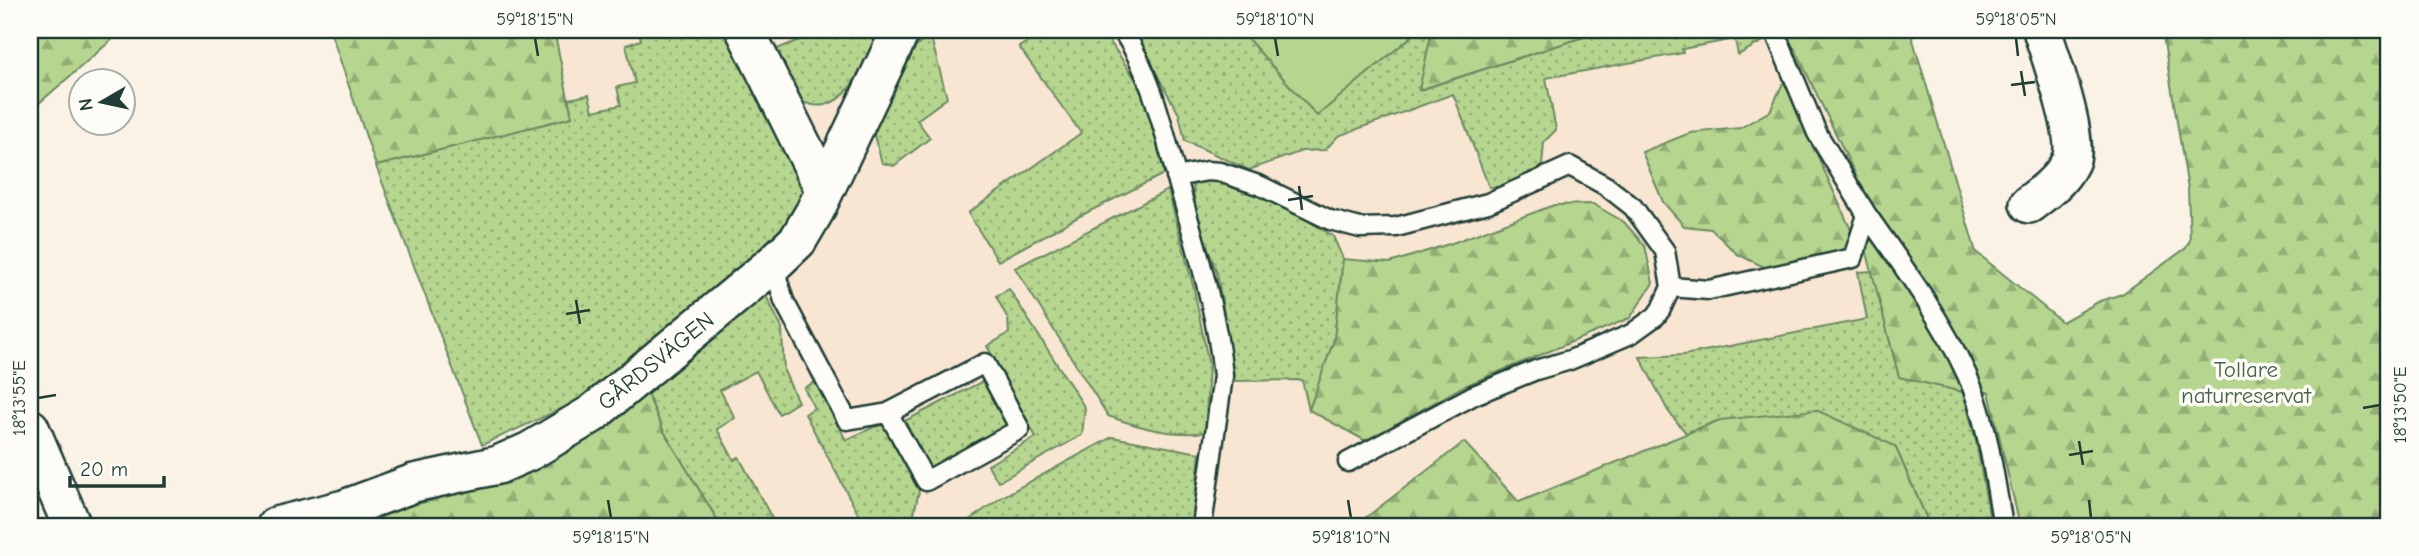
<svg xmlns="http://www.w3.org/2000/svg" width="2419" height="556" font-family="'Comic Neue',sans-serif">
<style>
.built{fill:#f9e6d2}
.green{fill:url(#green-dots);stroke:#6a8a62;stroke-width:2}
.forest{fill:url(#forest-firs);stroke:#6a8a62;stroke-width:2}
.pitch{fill:#b6d68f;stroke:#6a8a62;stroke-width:2}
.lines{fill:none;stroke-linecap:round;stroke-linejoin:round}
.service-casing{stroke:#1f3d34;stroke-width:23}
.minor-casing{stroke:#1f3d34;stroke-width:42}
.service{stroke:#fdfcf7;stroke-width:18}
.minor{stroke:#fdfcf7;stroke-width:37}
.ticks{fill:none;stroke:#1f3d34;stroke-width:2.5}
.labels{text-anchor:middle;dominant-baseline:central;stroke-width:7;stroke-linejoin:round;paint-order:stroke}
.street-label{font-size:23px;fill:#1f3d34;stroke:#fdfcf7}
.park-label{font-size:23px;fill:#45634b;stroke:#fdfcf7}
.neatline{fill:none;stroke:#1f3d34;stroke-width:2.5}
.ticks-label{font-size:18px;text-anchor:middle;fill:#1f3d34}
</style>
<defs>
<pattern id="green-dots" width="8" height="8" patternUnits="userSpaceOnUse" patternTransform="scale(1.75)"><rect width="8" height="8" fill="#b6d68f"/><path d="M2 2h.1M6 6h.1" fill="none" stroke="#93af76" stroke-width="1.8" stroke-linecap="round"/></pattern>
<pattern id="forest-firs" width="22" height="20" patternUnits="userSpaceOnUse" patternTransform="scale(1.75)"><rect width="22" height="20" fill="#b6d68f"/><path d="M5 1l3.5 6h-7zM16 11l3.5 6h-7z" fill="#93af76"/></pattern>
</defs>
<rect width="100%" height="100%" fill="#fbf2e6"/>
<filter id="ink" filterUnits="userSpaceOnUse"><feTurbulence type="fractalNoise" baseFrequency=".0143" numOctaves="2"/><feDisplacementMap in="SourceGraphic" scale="14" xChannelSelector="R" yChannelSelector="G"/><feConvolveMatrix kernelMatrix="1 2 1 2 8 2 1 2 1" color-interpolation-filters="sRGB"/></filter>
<g filter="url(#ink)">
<path class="built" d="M 554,30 L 1432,30 L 1420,90 L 1605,30 L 1777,30 L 1795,49 L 1984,365 L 2020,526 L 1930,526 L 1895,446 L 1720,420 L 1519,502 L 1368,516 L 1351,526 L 721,526 L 572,117 Z"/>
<path class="green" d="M 639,30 L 731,30 L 797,165 L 807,202 L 797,227 L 585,398 L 482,445 L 376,166 L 572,117 L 568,99 L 589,95 L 593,111 L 621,105 L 617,87 L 635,83 L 626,45 L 641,40 Z
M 824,30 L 883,30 C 868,55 848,112 813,105 C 806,103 799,102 794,95 C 785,83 779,65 772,51 Z
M 1046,30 L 1102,30 L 1148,98 L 1164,174 L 1078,217 L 998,261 L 968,213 L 1081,133 L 1019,47 Z
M 1132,30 L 1240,30 L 1317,115 L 1419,30 L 1432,30 L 1420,90 L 1605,30 L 1764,30 L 1767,39 L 1738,55 L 1735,39 L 1682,49 L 1683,53 L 1546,78 L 1556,130 L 1544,142 L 1542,166 C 1525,179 1510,188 1489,187 L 1453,94 L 1338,136 L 1325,150 L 1302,151 L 1249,170 L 1185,141 L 1179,114 Z
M 930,34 L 947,98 L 917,120 L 930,138 L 894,166 L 882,163 L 874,135 L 881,94 L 914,49 Z
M 1228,180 L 1302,217 L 1333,236 L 1343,259 L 1334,340 L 1309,410 L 1302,380 L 1235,381 L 1217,273 L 1195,213 L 1193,181 Z
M 1168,190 L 1194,289 L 1209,366 L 1205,432 C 1173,437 1139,427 1108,416 L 1015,268 Z
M 1872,271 L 1899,377 L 1963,392 L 1976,441 L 1991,526 L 1930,526 L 1895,446 L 1720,420 L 1686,433 L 1668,411 L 1640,357 L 1684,355 L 1867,319 L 1858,272 Z
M 761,286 L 782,328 L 784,371 L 798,402 L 779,414 L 756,371 L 720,390 L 735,418 L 717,429 L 734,460 L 739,457 L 776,526 L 721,526 L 663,430 L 643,384 Z
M 1009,289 L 1085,408 L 1082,435 L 998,482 L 988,465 L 1036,437 L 987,346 L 1009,333 L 1008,319 L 996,296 Z
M 985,380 L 1008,428 L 927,471 L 901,423 Z
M 815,382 L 846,440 L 874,427 L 883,425 L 919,491 L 911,526 L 872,526 L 863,523 L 805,414 L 814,408 L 804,388 Z
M 1112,437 L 1200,453 L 1192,526 L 961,526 L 1002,497 Z"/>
<path class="forest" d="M 30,30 L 123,30 L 30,111 Z
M 330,30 L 554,30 L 572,117 L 376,166 Z
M 1432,30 L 1605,30 L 1419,90 Z
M 1777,30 L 1910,30 L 1976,252 L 2062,322 L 2100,301 L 2122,294 L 2186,248 L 2190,240 L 2188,189 L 2162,30 L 2389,30 L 2389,526 L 2020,526 L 1989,392 L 1963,392 L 1899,377 L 1867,253 L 1872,209 L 1795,49 Z
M 1784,81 L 1851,230 L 1846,250 L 1766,268 L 1737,254 L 1711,229 L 1684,226 L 1663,202 L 1642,152 L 1690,133 L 1740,128 L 1770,111 Z
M 1593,204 L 1624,222 L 1645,246 L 1653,283 L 1630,318 L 1462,387 L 1366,441 L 1309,410 L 1334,340 L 1343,259 L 1390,263 L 1455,242 L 1554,205 Z
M 643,384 L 663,430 L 721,526 L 330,526 L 433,500 L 543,461 Z
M 1816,410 L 1895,446 L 1930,526 L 1351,526 L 1368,516 L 1464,442 L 1519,502 L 1720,420 Z"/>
<path class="pitch" d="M 1240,30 L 1419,30 L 1317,116 Z"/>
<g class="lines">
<defs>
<path id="service" d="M 1122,30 C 1154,78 1164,134 1180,189 C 1197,250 1217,313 1223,376 L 1202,526
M 1176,177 L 1207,171 L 1220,172 L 1261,186 L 1330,220 L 1360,228 L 1396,227 L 1488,203 L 1570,166 L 1606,186 L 1633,207 L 1665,251 L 1671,287 L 1709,290 L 1853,258 L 1867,215 L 1817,133 L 1774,30
M 1867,215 C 1903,266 1941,318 1967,375 C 1988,422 1994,476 2003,526
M 773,264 L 784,301 L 847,420 L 888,413 L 985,363 L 1020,429 L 926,481 L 888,413
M 1348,462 L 1474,395 L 1536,370 L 1570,360 L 1631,334 L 1656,316 L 1661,309 L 1671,287"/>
<path id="minor" d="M 745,30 L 824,189
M 2029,204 C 2045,192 2061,180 2070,162 C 2081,140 2050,56 2042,30
M 30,428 L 72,526
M 276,526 L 344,509 L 414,483 L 498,465 L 530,451 L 592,414 L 773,264 L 798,240 L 815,211 L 901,30"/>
</defs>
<use href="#service" class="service-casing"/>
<use href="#minor" class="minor-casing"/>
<use href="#service" class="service"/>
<use href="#minor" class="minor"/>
</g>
</g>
<path class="ticks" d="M 535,38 L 538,56M 1275,38 L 1278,56M 2016,38 L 2018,56M 2021,71 L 2025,96M 2011,85 L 2035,82M 1299,186 L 1302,210M 1288,200 L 1313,196M 576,300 L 580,324M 566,314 L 590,310M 38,398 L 56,395M 2363,408 L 2380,405M 2079,441 L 2083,465M 2069,455 L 2093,451M 608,500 L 611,518M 1348,500 L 1351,518M 2089,500 L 2091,518"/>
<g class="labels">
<g class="street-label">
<text transform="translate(656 361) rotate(-39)">GÅRDSVÄGEN</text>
</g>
<g class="park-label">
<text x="2246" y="369">Tollare<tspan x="2246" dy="26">naturreservat</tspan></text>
</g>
</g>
<rect width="2419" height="556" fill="none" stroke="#fdfcf7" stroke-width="77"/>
<g transform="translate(102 102) rotate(261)"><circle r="33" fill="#fdfcf7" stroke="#a4b0a9" stroke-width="2"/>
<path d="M0-5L12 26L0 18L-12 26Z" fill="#1f3d34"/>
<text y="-10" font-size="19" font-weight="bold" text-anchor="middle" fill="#1f3d34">N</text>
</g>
<path d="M70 476v10h94v-10" fill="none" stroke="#1f3d34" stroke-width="3.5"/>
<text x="80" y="476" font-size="21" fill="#1f3d34" stroke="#fdfcf7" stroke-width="5" paint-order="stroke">20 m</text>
<rect x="38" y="38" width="2342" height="480" class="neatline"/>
<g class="ticks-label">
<text x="535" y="25">59°18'15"N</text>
<text x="1275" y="25">59°18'10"N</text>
<text x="2016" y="25">59°18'05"N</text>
<text transform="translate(19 398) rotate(-90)" y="6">18°13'55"E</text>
<text transform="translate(2400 405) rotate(-90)" y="6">18°13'50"E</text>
<text x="611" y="543">59°18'15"N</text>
<text x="1351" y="543">59°18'10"N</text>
<text x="2091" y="543">59°18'05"N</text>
</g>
</svg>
